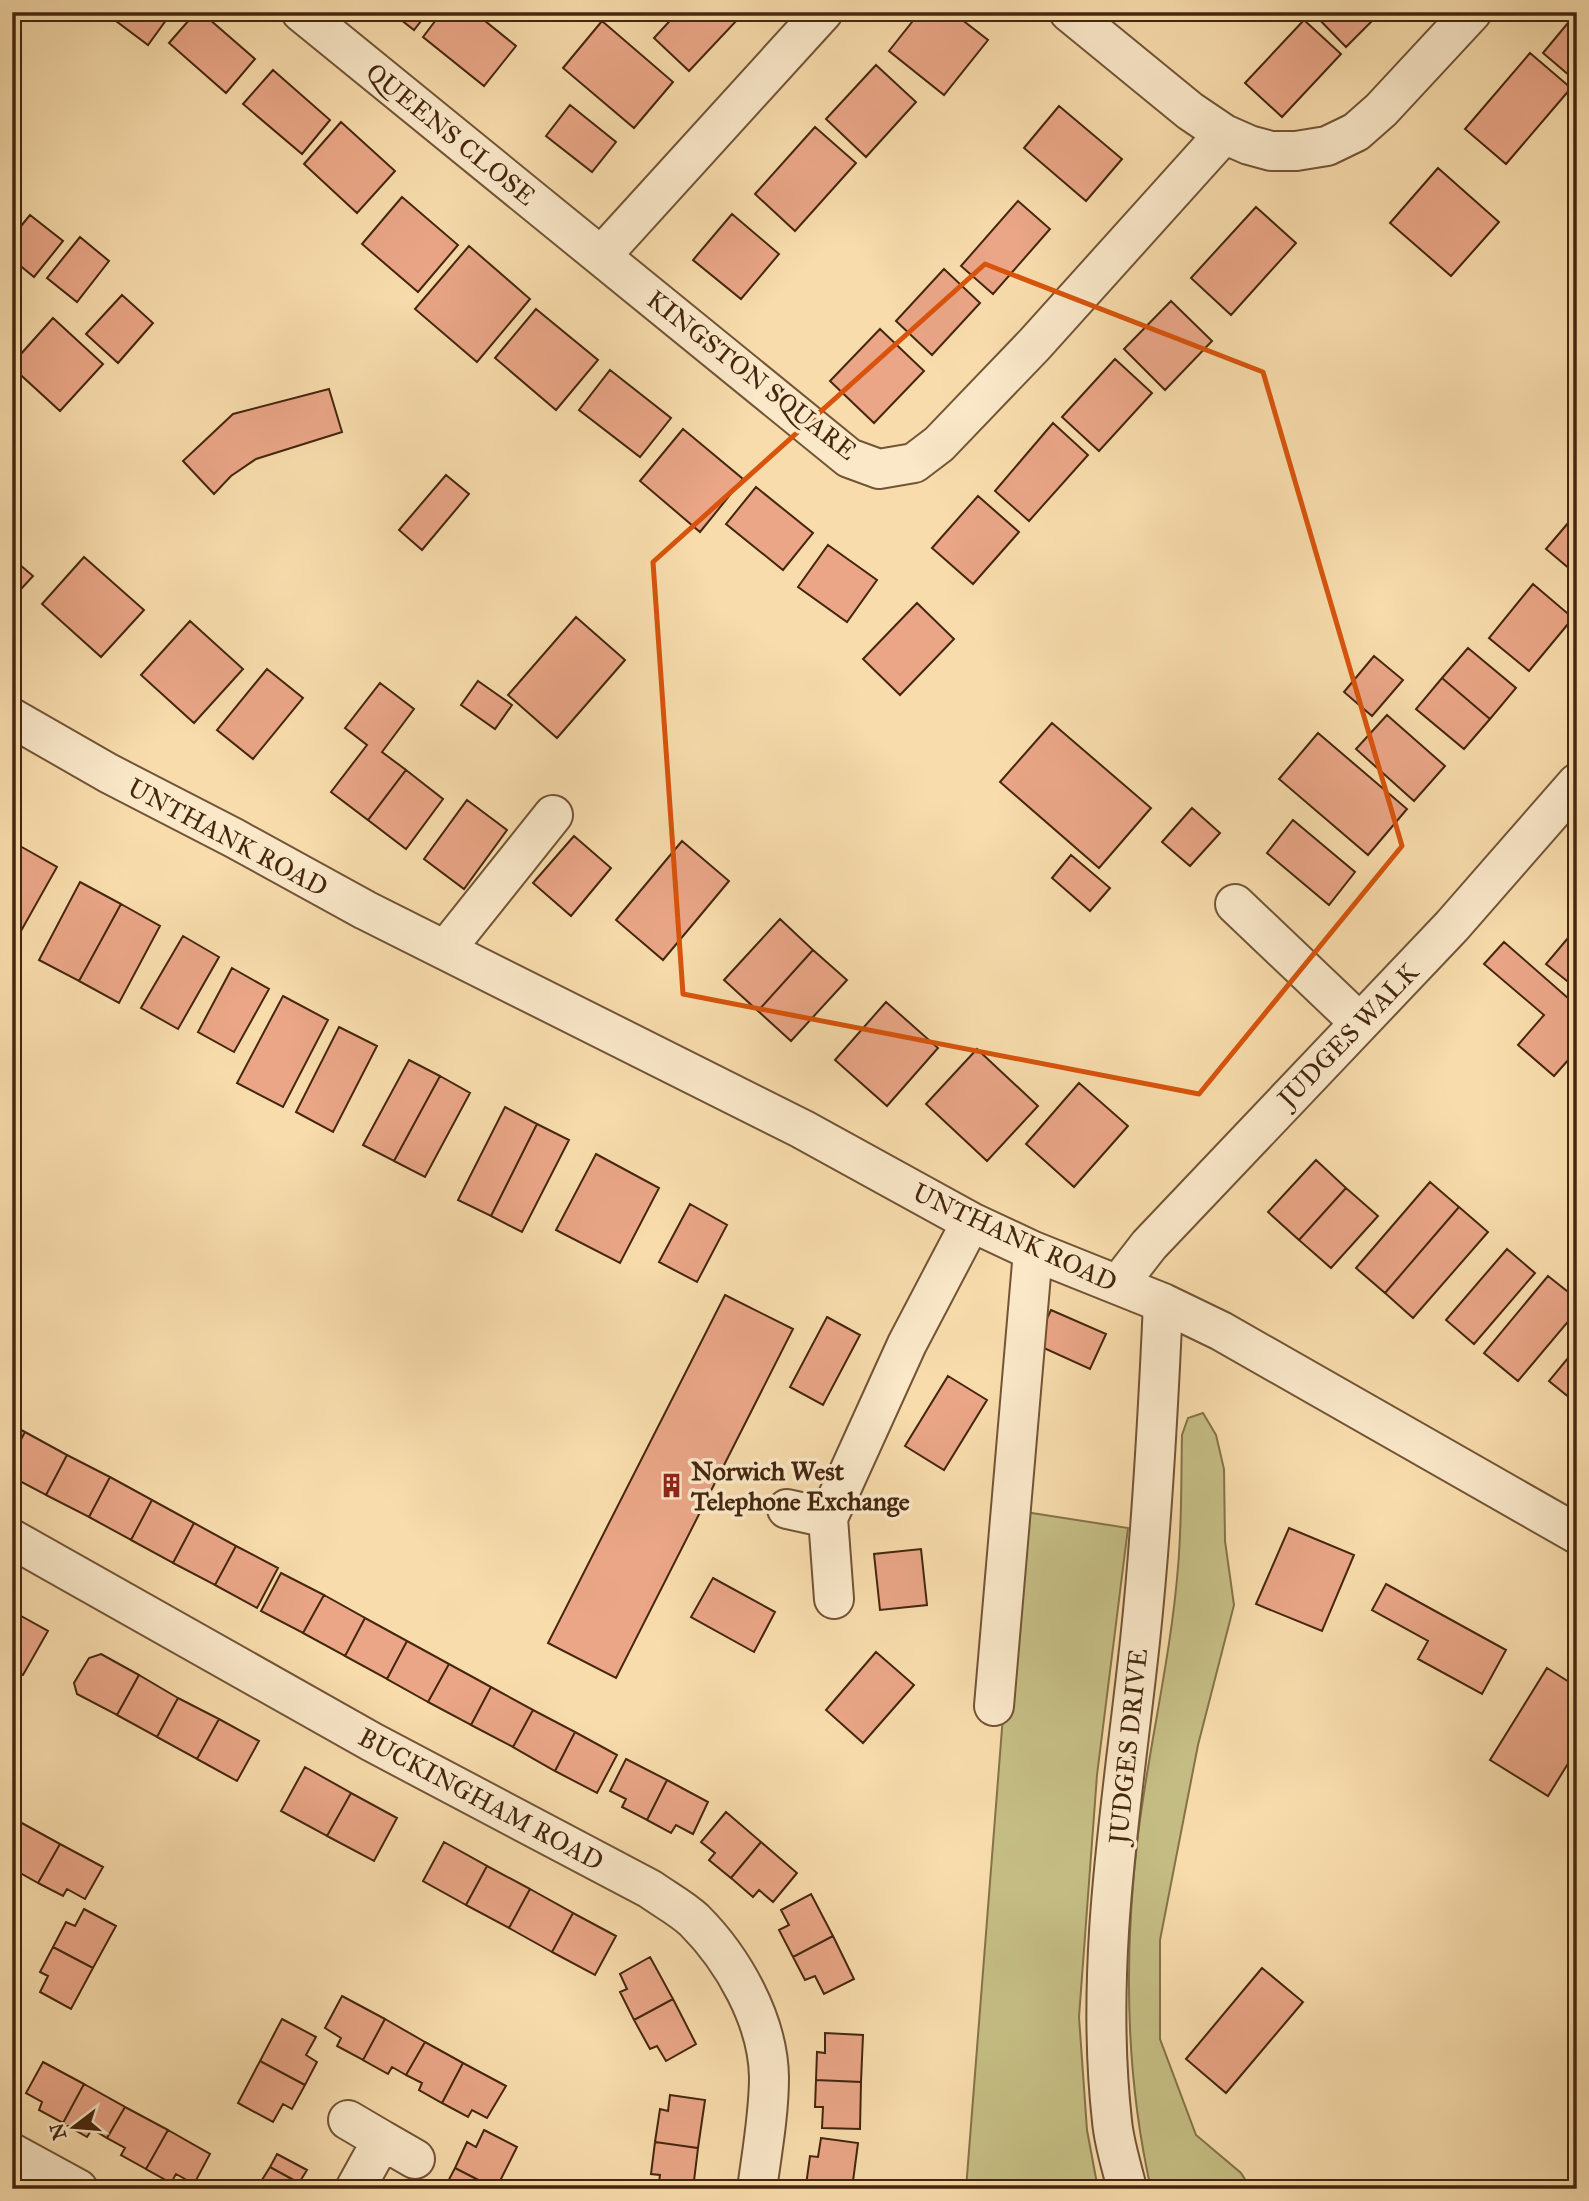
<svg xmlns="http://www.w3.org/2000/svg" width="1589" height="2201" font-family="'IM FELL Great Primer',serif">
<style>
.green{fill:#c5be84;stroke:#857249;stroke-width:2}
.building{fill:#eaa687;stroke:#45260e;stroke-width:2}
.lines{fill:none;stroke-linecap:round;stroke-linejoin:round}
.minor-casing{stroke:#725436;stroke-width:42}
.minor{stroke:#fae8c9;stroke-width:38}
.marked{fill:none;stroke:#d8540c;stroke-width:5;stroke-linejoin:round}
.labels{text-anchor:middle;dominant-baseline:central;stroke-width:7;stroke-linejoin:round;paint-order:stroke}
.street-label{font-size:26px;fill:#45260e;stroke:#fae8c9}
.poi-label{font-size:26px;font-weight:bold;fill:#45260e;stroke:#fae8c9;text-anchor:start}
</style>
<rect width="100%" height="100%" fill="#f8dcac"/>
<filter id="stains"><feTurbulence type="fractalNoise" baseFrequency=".00286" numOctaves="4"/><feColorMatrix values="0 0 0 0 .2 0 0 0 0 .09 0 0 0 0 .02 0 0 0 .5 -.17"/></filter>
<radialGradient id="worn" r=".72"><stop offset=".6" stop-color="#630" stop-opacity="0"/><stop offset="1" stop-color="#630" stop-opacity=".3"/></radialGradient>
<path class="green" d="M 1203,1413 L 1216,1435 L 1224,1469 L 1225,1541 L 1234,1605 L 1198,1745 L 1160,1940 L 1160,2039 L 1196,2135 L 1241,2173 L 1251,2189 L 1151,2189 C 1125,2074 1124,1952 1138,1835 C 1149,1745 1171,1657 1178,1567 C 1182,1523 1181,1479 1182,1435 L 1188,1418 Z
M 1019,1511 L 1128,1528 L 1097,1775 L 1079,2017 L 1087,2130 L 1098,2189 L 966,2189 Z"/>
<path class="building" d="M 104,12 L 172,12 L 148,45 Z
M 196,12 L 201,12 L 255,59 L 226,93 L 169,43 Z
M 391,12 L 428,12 L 414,30 Z
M 442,12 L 474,12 L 516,46 L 484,86 L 423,37 Z
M 678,12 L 734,12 L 739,18 L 689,71 L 654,38 Z
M 920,12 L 952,12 L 988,40 L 944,95 L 889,51 Z
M 1312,12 L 1381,12 L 1346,47 Z
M 1577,12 L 1577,82 L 1543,53 Z
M 1304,20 L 1341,54 L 1282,117 L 1245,83 Z
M 602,21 L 673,82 L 634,128 L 563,68 Z
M 1530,53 L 1571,88 L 1506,164 L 1465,129 Z
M 876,65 L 916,102 L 866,157 L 826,119 Z
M 273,70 L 330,120 L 302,154 L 243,104 Z
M 570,105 L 616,142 L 592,172 L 546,136 Z
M 1059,106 L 1122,159 L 1086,201 L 1024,148 Z
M 341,122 L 395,171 L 357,213 L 304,164 Z
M 815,127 L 856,163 L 795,231 L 755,194 Z
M 1438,168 L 1499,222 L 1451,276 L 1390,223 Z
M 402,197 L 458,245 L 418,292 L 362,244 Z
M 1018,201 L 1050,229 L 993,294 L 961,266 Z
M 1256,207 L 1296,243 L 1231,315 L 1191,278 Z
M 732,214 L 779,254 L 741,299 L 693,260 Z
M 30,215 L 63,241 L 34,277 L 12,259 L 12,237 Z
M 80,237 L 109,261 L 77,302 L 47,278 Z
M 469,246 L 530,299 L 477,362 L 415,309 Z
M 944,269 L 980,303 L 932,355 L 896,321 Z
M 122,295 L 153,323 L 118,363 L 86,334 Z
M 1171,301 L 1212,341 L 1165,390 L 1124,349 Z
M 536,309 L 598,360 L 556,410 L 495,358 Z
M 53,318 L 103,364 L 60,411 L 12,367 L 12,364 Z
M 880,329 L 924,371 L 874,423 L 830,381 Z
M 1115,359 L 1152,393 L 1099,451 L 1062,417 Z
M 610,370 L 671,418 L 640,457 L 579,410 Z
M 329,389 L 342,432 L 256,459 L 231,476 L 214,494 L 183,461 L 233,414 Z
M 1053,423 L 1088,455 L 1029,521 L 995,491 Z
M 683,429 L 743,479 L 700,532 L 640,481 Z
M 446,475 L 469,494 L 422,550 L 399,530 Z
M 756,487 L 813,533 L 783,570 L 726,524 Z
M 978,496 L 1019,532 L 973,584 L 932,548 Z
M 1574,516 L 1577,519 L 1577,575 L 1546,549 Z
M 828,545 L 877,580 L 847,622 L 798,587 Z
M 84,557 L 144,610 L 101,657 L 42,604 Z
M 12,558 L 33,576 L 12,599 Z
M 1533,584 L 1573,618 L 1529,671 L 1489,638 Z
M 917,603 L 954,639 L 900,695 L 863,659 Z
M 576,617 L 625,660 L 557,738 L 508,695 Z
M 190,621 L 243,669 L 194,723 L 141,675 Z
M 1468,648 L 1516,688 L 1490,719 L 1442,678 Z
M 1374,656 L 1403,680 L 1372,716 L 1344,692 Z
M 267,669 L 303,698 L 253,759 L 217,730 Z
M 1442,678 L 1490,719 L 1464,749 L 1416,709 Z
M 478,681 L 512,705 L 495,729 L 461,705 Z
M 380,683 L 414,709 L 382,752 L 406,770 L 368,820 L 331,792 L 367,745 L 345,728 Z
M 1387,715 L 1445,766 L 1414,801 L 1356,749 Z
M 1052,723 L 1151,808 L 1099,868 L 1000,782 Z
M 1318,733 L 1407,809 L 1368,855 L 1279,779 Z
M 406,770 L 443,799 L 406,849 L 368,820 Z
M 467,800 L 507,830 L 464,889 L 424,859 Z
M 1192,808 L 1220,833 L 1190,866 L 1162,842 Z
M 1293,820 L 1355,872 L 1329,905 L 1267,853 Z
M 574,836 L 611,868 L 571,916 L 533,883 Z
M 682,841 L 729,881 L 663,960 L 616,920 Z
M 12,842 L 20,846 L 12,860 Z
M 20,846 L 57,867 L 12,947 L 12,860 Z
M 1071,855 L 1110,888 L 1090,911 L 1052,878 Z
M 80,882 L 121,904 L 79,981 L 39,960 Z
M 121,904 L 160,926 L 119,1003 L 79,981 Z
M 780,919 L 813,950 L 758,1011 L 724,980 Z
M 1577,927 L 1577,945 L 1568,938 Z
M 183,936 L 219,957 L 178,1029 L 141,1008 Z
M 1568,938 L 1577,945 L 1577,989 L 1546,964 Z
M 1504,942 L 1577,1006 L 1577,1050 L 1554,1076 L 1518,1045 L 1544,1015 L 1484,964 Z
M 813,950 L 847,980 L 791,1041 L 758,1011 Z
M 232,968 L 269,989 L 234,1052 L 198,1032 Z
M 283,996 L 328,1020 L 283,1107 L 237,1083 Z
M 886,1002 L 938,1048 L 887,1106 L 835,1060 Z
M 339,1027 L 377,1046 L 333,1132 L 296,1112 Z
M 977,1049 L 1038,1106 L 987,1161 L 926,1104 Z
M 409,1060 L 440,1076 L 394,1161 L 363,1145 Z
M 440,1076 L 470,1093 L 425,1177 L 394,1161 Z
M 1079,1083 L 1128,1126 L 1074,1187 L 1026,1144 Z
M 505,1107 L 537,1124 L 491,1216 L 458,1200 Z
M 537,1124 L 569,1140 L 522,1232 L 491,1216 Z
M 596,1154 L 659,1188 L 620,1263 L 556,1230 Z
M 1316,1160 L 1346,1188 L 1299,1240 L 1268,1212 Z
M 1430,1182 L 1459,1207 L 1385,1293 L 1356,1268 Z
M 1346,1188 L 1378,1216 L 1331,1268 L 1299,1240 Z
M 690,1204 L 727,1225 L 697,1282 L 659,1262 Z
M 1459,1207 L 1488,1232 L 1413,1318 L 1385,1293 Z
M 1507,1249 L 1535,1273 L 1474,1344 L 1446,1320 Z
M 1548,1276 L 1577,1299 L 1577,1311 L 1518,1381 L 1484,1353 Z
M 725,1295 L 793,1329 L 616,1678 L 548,1643 Z
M 1051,1310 L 1106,1334 L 1090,1369 L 1035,1344 Z
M 827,1317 L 860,1335 L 823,1405 L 790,1387 Z
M 1577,1347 L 1577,1401 L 1576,1403 L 1549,1381 Z
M 948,1376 L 987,1400 L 944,1470 L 905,1446 Z
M 12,1425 L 25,1432 L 12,1456 Z
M 25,1432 L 67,1455 L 46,1495 L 12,1477 L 12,1456 Z
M 67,1455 L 110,1477 L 89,1517 L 46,1495 Z
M 110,1477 L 152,1500 L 131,1540 L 89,1517 Z
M 152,1500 L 194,1523 L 173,1563 L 131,1540 Z
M 194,1523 L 236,1546 L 215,1585 L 173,1563 Z
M 1289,1528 L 1354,1555 L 1322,1631 L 1256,1604 Z
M 236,1546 L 278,1568 L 257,1608 L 215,1585 Z
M 921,1549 L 927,1605 L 880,1610 L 874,1554 Z
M 281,1573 L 324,1595 L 303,1633 L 261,1611 Z
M 713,1578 L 775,1612 L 754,1652 L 691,1617 Z
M 1386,1584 L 1506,1650 L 1482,1694 L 1418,1659 L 1428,1641 L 1372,1610 Z
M 324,1595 L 365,1618 L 345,1656 L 303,1633 Z
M 12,1611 L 48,1631 L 23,1675 L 12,1669 Z
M 365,1618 L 407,1641 L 387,1679 L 345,1656 Z
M 407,1641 L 449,1664 L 428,1702 L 387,1679 Z
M 876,1652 L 914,1685 L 863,1743 L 826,1710 Z
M 101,1654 L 139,1675 L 117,1715 L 77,1694 L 74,1683 L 89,1658 Z
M 449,1664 L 491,1687 L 471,1725 L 428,1702 Z
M 1547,1668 L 1577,1687 L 1577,1749 L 1548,1796 L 1490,1760 Z
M 139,1675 L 178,1698 L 157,1737 L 117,1715 Z
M 491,1687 L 533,1710 L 513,1747 L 471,1725 Z
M 178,1698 L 219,1719 L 197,1759 L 157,1737 Z
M 533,1710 L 575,1732 L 555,1771 L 513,1747 Z
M 219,1719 L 259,1741 L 237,1781 L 197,1759 Z
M 575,1732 L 617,1755 L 597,1793 L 555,1771 Z
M 626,1759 L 667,1780 L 647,1820 L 622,1807 L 626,1799 L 610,1791 Z
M 305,1767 L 351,1793 L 327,1836 L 281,1811 Z
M 667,1780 L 708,1802 L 693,1834 L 676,1825 L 671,1833 L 647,1820 Z
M 351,1793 L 397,1818 L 374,1861 L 327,1836 Z
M 726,1812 L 761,1842 L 731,1878 L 709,1860 L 715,1853 L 701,1842 Z
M 12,1818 L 20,1822 L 12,1837 Z
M 20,1822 L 60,1844 L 38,1883 L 15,1870 L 18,1863 L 12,1860 L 12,1837 Z
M 444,1842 L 487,1866 L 466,1905 L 423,1881 Z
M 761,1842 L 797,1873 L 773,1902 L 759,1890 L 753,1897 L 731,1878 Z
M 60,1844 L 103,1867 L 85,1899 L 67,1889 L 63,1896 L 38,1883 Z
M 487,1866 L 530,1889 L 509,1928 L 466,1905 Z
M 530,1889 L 573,1913 L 552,1952 L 509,1928 Z
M 811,1894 L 833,1936 L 793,1957 L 779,1930 L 789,1925 L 781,1910 Z
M 84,1909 L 116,1926 L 93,1968 L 53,1947 L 66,1922 L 75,1926 Z
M 573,1913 L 616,1936 L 595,1975 L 552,1952 Z
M 833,1936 L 854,1979 L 824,1994 L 815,1976 L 805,1980 L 793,1957 Z
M 53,1947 L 93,1968 L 71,2009 L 40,1992 L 48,1976 L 40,1972 Z
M 650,1957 L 673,1999 L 634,2020 L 620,1992 L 627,1989 L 620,1974 Z
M 1262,1968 L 1303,2002 L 1226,2093 L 1186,2059 Z
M 342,1996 L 385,2019 L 363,2060 L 337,2046 L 341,2038 L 325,2028 Z
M 673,1999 L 696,2044 L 666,2061 L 657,2046 L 650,2049 L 634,2020 Z
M 282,2019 L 316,2037 L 306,2055 L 317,2062 L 305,2085 L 260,2061 Z
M 385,2019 L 425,2042 L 406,2075 L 392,2067 L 388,2074 L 363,2060 Z
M 825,2033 L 863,2035 L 861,2082 L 816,2080 L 817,2052 L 825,2053 Z
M 425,2042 L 463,2063 L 442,2103 L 419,2090 L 422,2083 L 406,2075 Z
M 260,2061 L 305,2085 L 292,2109 L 283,2104 L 273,2122 L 238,2103 Z
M 43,2062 L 84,2084 L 63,2123 L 39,2110 L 42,2102 L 26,2093 Z
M 463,2063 L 506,2086 L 487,2118 L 472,2110 L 468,2117 L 442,2103 Z
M 816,2080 L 861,2082 L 860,2129 L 822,2128 L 823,2107 L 815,2107 Z
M 84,2084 L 125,2107 L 107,2138 L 92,2129 L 87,2137 L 63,2123 Z
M 670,2095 L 705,2100 L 698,2148 L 655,2142 L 660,2109 L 668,2111 Z
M 125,2107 L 168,2130 L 146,2169 L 121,2155 L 125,2148 L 107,2138 Z
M 168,2130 L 210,2154 L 194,2184 L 176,2174 L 171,2183 L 146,2169 Z
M 484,2130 L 517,2147 L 496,2189 L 455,2168 L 467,2142 L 476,2147 Z
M 821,2138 L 858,2143 L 852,2189 L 806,2185 L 810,2156 L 818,2157 Z
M 655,2142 L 698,2148 L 693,2189 L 658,2189 L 660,2175 L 651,2174 Z
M 277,2154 L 307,2170 L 299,2183 L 270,2167 Z
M 270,2167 L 299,2183 L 296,2189 L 278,2189 L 262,2180 Z
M 455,2168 L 496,2189 L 444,2189 Z
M 262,2180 L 278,2189 L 257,2189 Z
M 806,2185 L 839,2189 L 806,2189 Z"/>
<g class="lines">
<defs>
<path id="minor" d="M 301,12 L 849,458 L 879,469 L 914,463 L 939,444 L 1034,345 L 1224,134
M 1069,12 L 1190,111 L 1224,134 L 1249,145 L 1271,151 L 1296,151 L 1327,146 L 1356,132 L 1381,110 L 1472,12
M 602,255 L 823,12
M 12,718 L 108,773 L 234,838 L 365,910 L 802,1129 L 971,1222 L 1033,1251 L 1163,1303 L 1221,1331 L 1577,1534
M 1235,904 L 1360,1023
M 446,949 L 553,815
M 1118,1285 L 1149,1245 L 1452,926 L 1577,783
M 787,1509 L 828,1518
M 12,1539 L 372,1742 L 650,1889 C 664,1899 681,1908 694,1920 C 733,1959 768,2020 769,2077 C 769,2114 762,2152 757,2189
M 834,1599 L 828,1518 L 907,1344 L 971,1222
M 994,1706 L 1033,1251
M 348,2120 L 382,2140 L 355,2189
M 382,2140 L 415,2159
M 12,2153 L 78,2189
M 1127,2189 C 1122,2167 1114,2144 1112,2121 C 1094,1961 1123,1800 1140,1641 C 1152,1529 1158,1415 1163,1303"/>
</defs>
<use href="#minor" class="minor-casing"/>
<use href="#minor" class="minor"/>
</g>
<path class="marked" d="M 985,264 L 1263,372 L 1402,846 L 1199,1094 L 683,994 L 653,562 Z"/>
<defs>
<symbol id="building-bare" viewBox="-9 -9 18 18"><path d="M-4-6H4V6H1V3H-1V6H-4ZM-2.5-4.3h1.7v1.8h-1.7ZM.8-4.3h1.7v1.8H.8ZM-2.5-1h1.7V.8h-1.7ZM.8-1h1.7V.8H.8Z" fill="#8f2418" stroke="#fae8c9" stroke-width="2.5" paint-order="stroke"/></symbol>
</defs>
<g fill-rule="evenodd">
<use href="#building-bare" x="654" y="1468" width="35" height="35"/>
</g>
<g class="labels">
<g class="street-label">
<text transform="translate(451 134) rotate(39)">QUEENS CLOSE</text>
<text transform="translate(752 375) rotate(38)">KINGSTON SQUARE</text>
<text transform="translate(228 837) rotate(28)">UNTHANK ROAD</text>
<text transform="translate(1348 1035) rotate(-46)">JUDGES WALK</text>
<text transform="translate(1015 1237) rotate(25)">UNTHANK ROAD</text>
<text transform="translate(1128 1746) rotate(-84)">JUDGES DRIVE</text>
<text transform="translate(481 1799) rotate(28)">BUCKINGHAM ROAD</text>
</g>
<g class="poi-label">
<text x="691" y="1471">Norwich West<tspan x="691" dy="30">Telephone Exchange</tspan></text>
</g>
</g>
<rect width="1589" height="2201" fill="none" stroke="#f8dcac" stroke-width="42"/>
<rect x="14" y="14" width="1561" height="2173" fill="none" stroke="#45260e" stroke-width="3.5"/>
<rect x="21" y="21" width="1547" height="2159" fill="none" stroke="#45260e" stroke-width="2"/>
<g transform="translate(74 2127) rotate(254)" stroke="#fae8c9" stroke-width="5" paint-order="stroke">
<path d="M0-5L12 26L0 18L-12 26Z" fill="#45260e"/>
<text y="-10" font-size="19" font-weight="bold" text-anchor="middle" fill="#45260e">N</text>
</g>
<rect width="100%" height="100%" filter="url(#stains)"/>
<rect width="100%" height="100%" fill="url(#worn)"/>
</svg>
